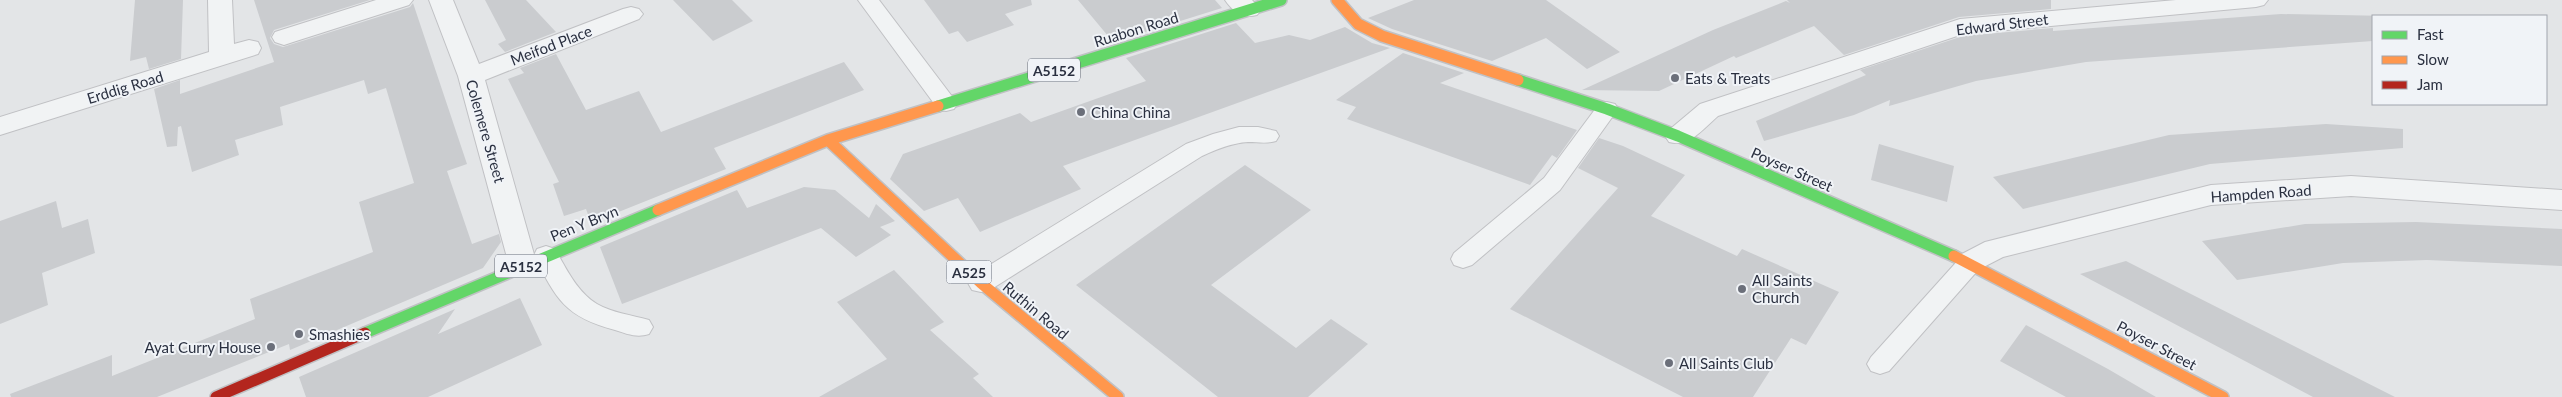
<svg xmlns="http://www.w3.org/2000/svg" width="2562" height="397" font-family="Lato,sans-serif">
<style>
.building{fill:#cacccf}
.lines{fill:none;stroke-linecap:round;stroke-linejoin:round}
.lane-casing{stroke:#c0c1c4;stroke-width:2}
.street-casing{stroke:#c0c1c4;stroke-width:2}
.fast-casing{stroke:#c0c1c4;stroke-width:14}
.slow-casing{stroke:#c0c1c4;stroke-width:14}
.jam-casing{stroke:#c0c1c4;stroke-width:14}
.lane{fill:#f1f3f4;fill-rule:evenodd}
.street{fill:#f1f3f4;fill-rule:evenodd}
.fast{stroke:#63d668;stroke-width:11}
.slow{stroke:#ff974d;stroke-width:11}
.jam{stroke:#b3261e;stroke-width:11}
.poi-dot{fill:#6b6f7a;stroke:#f0f3f7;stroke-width:2}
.labels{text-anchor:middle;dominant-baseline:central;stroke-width:4;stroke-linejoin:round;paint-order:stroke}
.shield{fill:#f0f3f7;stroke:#656a77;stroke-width:1}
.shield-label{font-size:14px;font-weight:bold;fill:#2a3040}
.street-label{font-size:15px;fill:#2a3040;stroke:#f0f3f7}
.poi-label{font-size:15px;fill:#2a3040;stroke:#f0f3f7;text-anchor:start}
</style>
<rect width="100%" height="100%" fill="#e3e5e7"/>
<path class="building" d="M 135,0 L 183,0 L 181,59 L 149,69 L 146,57 L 130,61 Z
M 254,0 L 370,0 L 274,30 L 270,38 L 274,44 L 283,47 L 410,7 L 413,3 L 467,164 L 447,171 L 472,244 L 499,234 L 501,242 L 483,268 L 290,350 L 289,344 L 157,397 L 11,397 L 10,394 L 112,355 L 112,376 L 255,319 L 250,299 L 373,252 L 359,202 L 414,183 L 386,88 L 368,94 L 364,80 L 280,107 L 283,125 L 235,140 L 239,155 L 192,172 L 181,126 L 178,127 L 177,146 L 167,147 L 154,89 L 180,80 L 180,94 L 274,62 Z
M 485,0 L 526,0 L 556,32 L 505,52 L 498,44 L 506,40 Z
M 673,0 L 732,0 L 753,21 L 713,41 Z
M 924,0 L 1031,0 L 1032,5 L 1005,14 L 1014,25 L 967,42 L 958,31 L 949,34 Z
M 1078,0 L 1215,0 L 1222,8 L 1113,42 Z
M 1414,0 L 1546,0 L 1620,52 L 1587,69 L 1546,38 L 1492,61 L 1392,29 L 1368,18 Z
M 1787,0 L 2051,0 L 2051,9 L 1959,17 L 1844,55 L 1814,26 L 1736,58 L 1734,56 L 1659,91 L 1582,90 L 1713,30 L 1786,1 L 1790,3 Z
M 2281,14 L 2390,16 L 2373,16 L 2373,41 L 2086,62 L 1976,81 L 1889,106 L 1890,100 L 1854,115 L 1764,141 L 1756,121 L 1866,75 L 1860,70 L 1963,36 L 2053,28 L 2053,31 Z
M 1236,23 L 1255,43 L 1289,35 L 1310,40 L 1345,27 L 1372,43 L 1390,48 L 1063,166 L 1081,189 L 980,232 L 958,198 L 924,211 L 890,179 L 903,154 L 1020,113 L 1031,122 L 1146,81 L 1126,58 Z
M 1403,53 L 1464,73 L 1440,83 L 1577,130 L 1557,158 L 1552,155 L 1530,185 L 1347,119 L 1356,107 L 1336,100 Z
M 556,54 L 586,110 L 639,91 L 661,132 L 844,62 L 864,90 L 714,148 L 726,169 L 591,223 L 586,209 L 564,216 L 553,184 L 559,182 L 508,79 L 524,73 L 520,68 Z
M 2326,124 L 2403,129 L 2403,148 L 2210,164 L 2023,209 L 1993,177 L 2169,135 Z
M 1599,138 L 1623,146 L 1685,175 L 1651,216 L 1737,256 L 1742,249 L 1839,292 L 1806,345 L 1791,338 L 1753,397 L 1683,397 L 1510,309 L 1618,188 L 1578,168 Z
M 1879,144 L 1954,166 L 1947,202 L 1871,180 Z
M 1245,165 L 1311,210 L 1211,285 L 1296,348 L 1331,319 L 1368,344 L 1308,397 L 1218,397 L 1076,285 Z
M 804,187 L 835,190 L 869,218 L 876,204 L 895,221 L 880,227 L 891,235 L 856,257 L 821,228 L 622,304 L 600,247 L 737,190 L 747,208 Z
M 56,201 L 62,228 L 88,219 L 95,253 L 42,273 L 48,305 L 0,324 L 0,221 Z
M 2416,222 L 2562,229 L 2562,266 L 2427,260 L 2343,263 L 2237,280 L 2202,241 L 2305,224 Z
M 2126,261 L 2181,289 L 2395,397 L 2313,397 L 2080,274 Z
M 894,270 L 944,322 L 930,330 L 979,374 L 973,378 L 993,397 L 819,397 L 887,359 L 837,302 Z
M 520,298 L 542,345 L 428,397 L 306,397 L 299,377 L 455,309 L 438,334 Z
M 2026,325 L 2108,369 L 2156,397 L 2066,397 L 2000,361 Z"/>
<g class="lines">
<defs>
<path id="lane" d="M 858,0 L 879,0 L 954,99 L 957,104 L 954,109 L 946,111 L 938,109 Z
M 1607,102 L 1615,104 L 1618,109 L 1560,190 L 1472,265 L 1463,268 L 1454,265 L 1451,259 L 1454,253 L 1544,178 L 1599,104 Z
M 1239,127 L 1258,127 L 1276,131 L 1279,136 L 1276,141 C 1266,144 1258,142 1248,142 C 1232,143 1217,149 1202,156 L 990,290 L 981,292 L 972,290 L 968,283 L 972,276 L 1186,144 L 1213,134 Z
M 546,246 L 555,249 C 566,268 577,292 597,304 C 612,313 632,315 649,320 L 653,327 L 649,334 C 637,338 627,334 615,330 C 565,317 556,299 534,255 L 537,249 Z
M 1970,254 L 1979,257 L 1982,263 L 1979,269 L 1889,371 L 1880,374 L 1871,371 L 1867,364 L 1871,357 L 1961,257 Z"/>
<path id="street" d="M 208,0 L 232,0 L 234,44 L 249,40 L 258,42 L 261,48 L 258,54 L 0,135 L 0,117 L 209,52 Z
M 376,0 L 413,0 L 409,5 L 293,42 L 284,45 L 275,42 L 272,37 L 275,32 Z
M 429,0 L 453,0 L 479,64 L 623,9 L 631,7 L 639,9 L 643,14 L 639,19 L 485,80 L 537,265 L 533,273 L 523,276 L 513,273 L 509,265 L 458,76 Z
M 1225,0 L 1252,0 L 1261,10 L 1257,15 C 1243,19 1233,12 1225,0 Z
M 2176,0 L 2268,0 L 2264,5 L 2256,7 L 1963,34 L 1718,116 C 1703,129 1689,148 1669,142 L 1665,136 L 1669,130 L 1700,104 L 1960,19 Z
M 2351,176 L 2562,190 L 2562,210 L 2351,196 L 2211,205 L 2003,257 L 1970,274 L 1960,271 L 1956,263 L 1960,255 L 1985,242 L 2211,185 Z"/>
<path id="fast" d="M 1518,80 L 1607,109 L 1678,136 L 1954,256
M 938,106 L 1281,0
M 365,333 L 658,210"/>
<path id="slow" d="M 1337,0 L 1358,24 L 1382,36 L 1518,80
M 828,140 L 981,283 L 1118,397
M 658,210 L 828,140 L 938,106
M 1954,256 L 2223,397"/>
<path id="jam" d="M 216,397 L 365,333"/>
</defs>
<use href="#lane" class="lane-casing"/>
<use href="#street" class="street-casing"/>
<use href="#fast" class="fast-casing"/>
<use href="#slow" class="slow-casing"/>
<use href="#jam" class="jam-casing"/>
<use href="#lane" class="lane"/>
<use href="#street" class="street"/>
<use href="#fast" class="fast"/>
<use href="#slow" class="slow"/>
<use href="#jam" class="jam"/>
</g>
<g class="poi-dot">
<circle cx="1675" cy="78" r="5"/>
<circle cx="1081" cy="112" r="5"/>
<circle cx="1742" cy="289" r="5"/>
<circle cx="299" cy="334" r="5"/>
<circle cx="271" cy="347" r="5"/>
<circle cx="1669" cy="363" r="5"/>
</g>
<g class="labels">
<g class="shield">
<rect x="1028" y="58.5" width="52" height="23" rx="4"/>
<rect x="495" y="254.5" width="52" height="23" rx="4"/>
<rect x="946.5" y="260.5" width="45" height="23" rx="4"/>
</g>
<g class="shield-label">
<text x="1054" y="70">A5152</text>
<text x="521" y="266">A5152</text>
<text x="969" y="272">A525</text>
</g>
<g class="street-label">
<text transform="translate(2002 24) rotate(-7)">Edward Street</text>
<text transform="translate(1136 29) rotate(-17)">Ruabon Road</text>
<text transform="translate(551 45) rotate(-21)">Meifod Place</text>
<text transform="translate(125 87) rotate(-17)">Erddig Road</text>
<text transform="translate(486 131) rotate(74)">Colemere Street</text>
<text transform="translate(1792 169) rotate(24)">Poyser Street</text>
<text transform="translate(2261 193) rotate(-4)">Hampden Road</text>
<text transform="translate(584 223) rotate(-22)">Pen Y Bryn</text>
<text transform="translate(1036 310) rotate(40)">Ruthin Road</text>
<text transform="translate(2157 345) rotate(28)">Poyser Street</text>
</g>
<g class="poi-label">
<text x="1685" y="78">Eats &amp; Treats</text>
<text x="1091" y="112">China China</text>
<text x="1752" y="280">All Saints<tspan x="1752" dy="17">Church</tspan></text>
<text x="309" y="334">Smashies</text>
<text x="261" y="347" text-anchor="end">Ayat Curry House</text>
<text x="1679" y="363">All Saints Club</text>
</g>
</g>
<rect x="2372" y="15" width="175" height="90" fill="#f0f3f7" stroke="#a1a5ae"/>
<rect x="2382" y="31" width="25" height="8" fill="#63d668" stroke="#a1a5ae"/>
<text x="2417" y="40" font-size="15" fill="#2a3040">Fast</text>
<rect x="2382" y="56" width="25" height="8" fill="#ff974d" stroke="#a1a5ae"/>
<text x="2417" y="65" font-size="15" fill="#2a3040">Slow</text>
<rect x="2382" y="81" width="25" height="8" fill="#b3261e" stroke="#a1a5ae"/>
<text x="2417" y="90" font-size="15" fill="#2a3040">Jam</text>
</svg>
